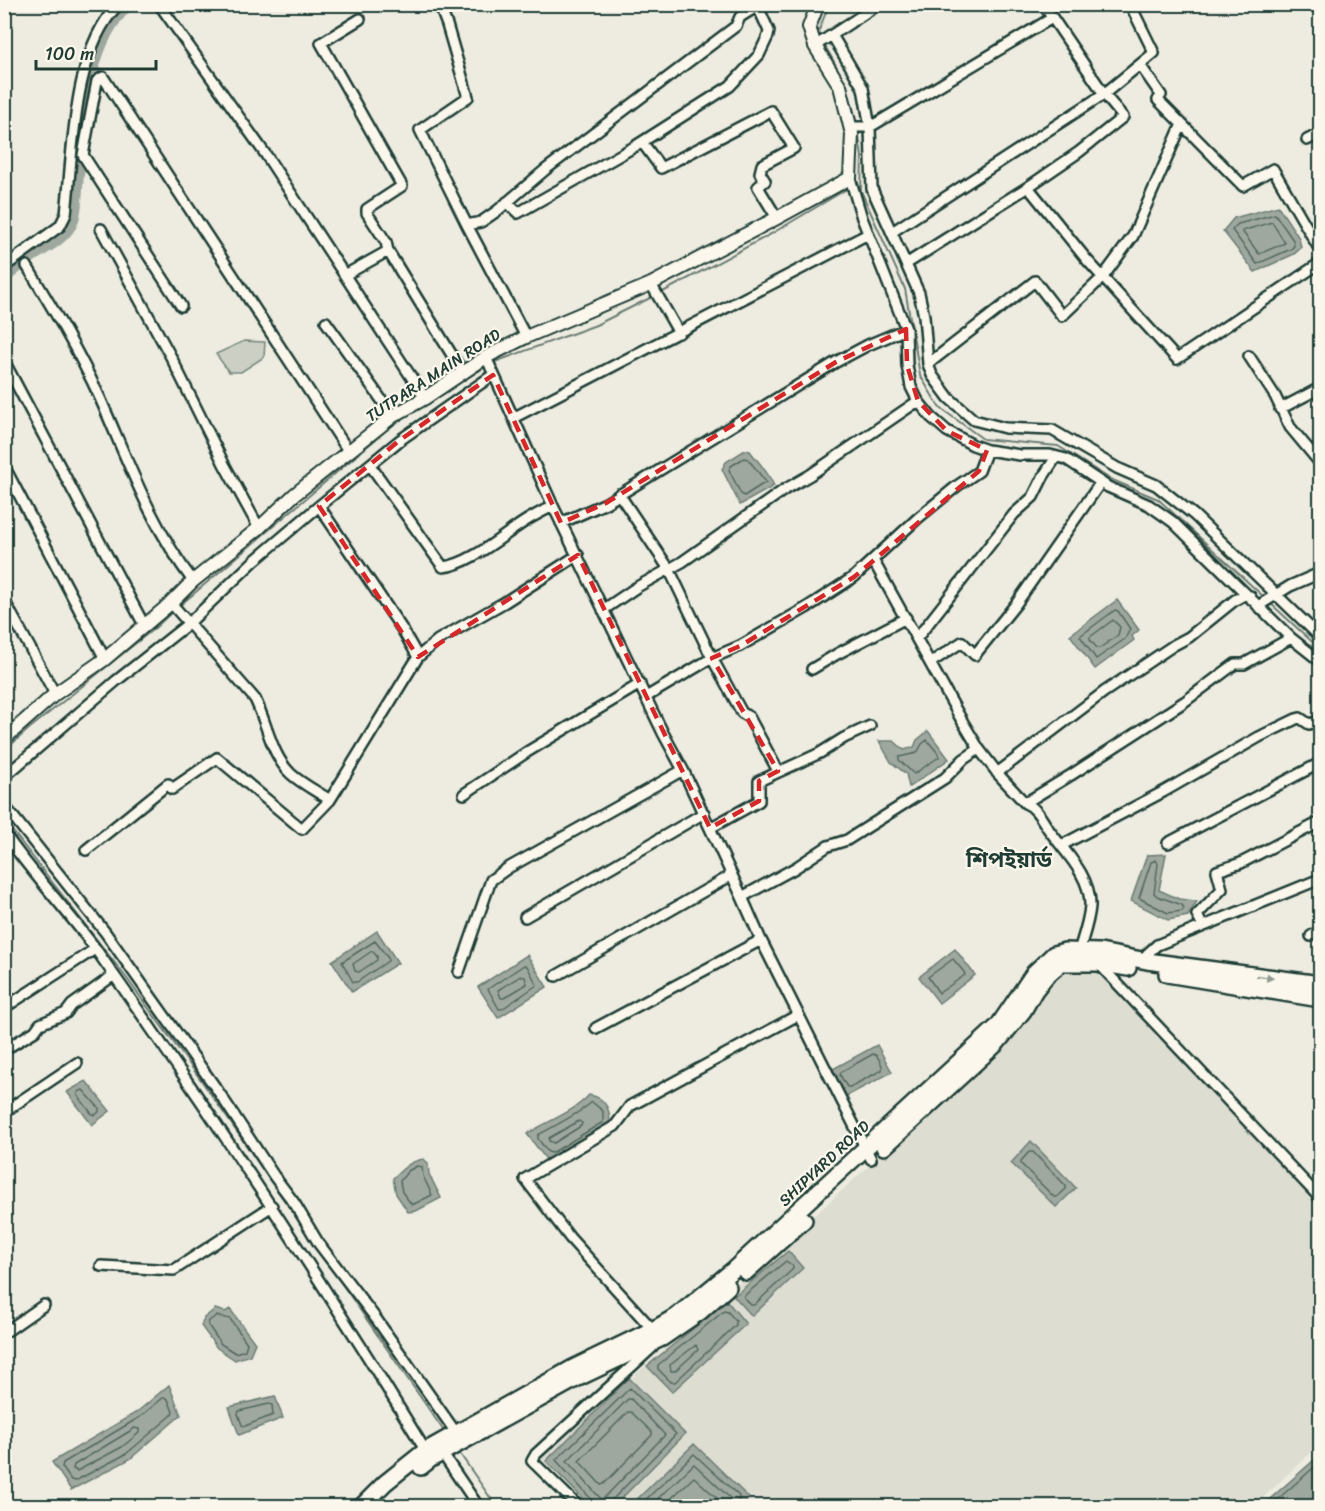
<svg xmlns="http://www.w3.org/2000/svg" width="1325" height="1511" font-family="Sriracha,'Noto Sans Bengali',sans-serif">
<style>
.built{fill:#ddddd2}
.green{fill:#cbcfc4;stroke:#75867c;stroke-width:1.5}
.water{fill:#9fa89f;stroke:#6c7d74;stroke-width:1.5}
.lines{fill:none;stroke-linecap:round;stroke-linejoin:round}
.shore{stroke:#52685f;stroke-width:1.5}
.stream{stroke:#6c7d74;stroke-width:2}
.river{stroke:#9fa89f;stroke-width:15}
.minor-casing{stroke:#1f3d34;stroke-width:14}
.tertiary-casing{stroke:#1f3d34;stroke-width:16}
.primary-casing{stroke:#1f3d34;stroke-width:20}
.minor{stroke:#fbf7ec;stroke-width:9}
.tertiary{stroke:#fbf7ec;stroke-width:12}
.primary{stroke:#fbf7ec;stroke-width:15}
.oneway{fill:#8d9a90}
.marked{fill:none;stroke:#d62828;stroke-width:4.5;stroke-dasharray:12 8;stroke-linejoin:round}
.labels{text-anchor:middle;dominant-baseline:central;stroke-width:4.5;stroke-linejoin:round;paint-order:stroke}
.street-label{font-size:16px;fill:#1f3d34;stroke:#fbf7ec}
.district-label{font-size:22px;font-weight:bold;fill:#1f3d34;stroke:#fbf7ec}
</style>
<rect width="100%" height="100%" fill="#eeece1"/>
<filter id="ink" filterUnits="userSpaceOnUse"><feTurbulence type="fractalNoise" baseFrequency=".0167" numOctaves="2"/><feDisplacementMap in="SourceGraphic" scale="12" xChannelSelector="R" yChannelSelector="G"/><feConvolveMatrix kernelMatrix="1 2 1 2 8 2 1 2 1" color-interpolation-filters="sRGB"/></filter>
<g filter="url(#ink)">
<path class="built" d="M 1094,967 L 1320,1201 L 1320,1444 L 1254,1506 L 582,1506 L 536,1462 L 749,1275 L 1004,1043 L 1041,989 L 1063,968 Z"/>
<path class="green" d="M 244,341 L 265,342 L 264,357 L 241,372 L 229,372 L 216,354 Z"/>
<path class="water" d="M 1278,206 L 1299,238 L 1301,248 L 1294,254 L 1255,272 L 1223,231 L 1234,218 Z
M 745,450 L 750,451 C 759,463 769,473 774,486 L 740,505 L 722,469 L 726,462 Z
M 1117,600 L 1139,630 L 1132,636 L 1134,640 L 1095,669 L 1070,635 Z
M 928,731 L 949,759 L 909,787 L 906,774 L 891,762 L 879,741 L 894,741 L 904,750 L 914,747 L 917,740 Z
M 1166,854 L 1159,890 L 1179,899 L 1197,901 L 1188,916 L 1168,920 L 1131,901 L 1147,855 Z
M 377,931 L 398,963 L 352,992 L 332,961 Z
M 955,949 L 975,975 L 939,1003 L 919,977 Z
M 527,955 L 547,987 L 498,1018 L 478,987 Z
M 877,1045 L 892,1072 L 845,1097 L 831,1070 Z
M 86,1081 L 110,1111 L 92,1125 L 67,1092 Z
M 589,1095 C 605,1097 612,1111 609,1126 L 548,1162 L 527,1134 C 547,1121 573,1113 589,1095 Z
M 1031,1141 L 1076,1188 L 1056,1207 L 1011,1163 Z
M 424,1159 L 428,1164 L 429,1174 L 441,1198 L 416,1211 L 408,1212 L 396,1194 L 393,1178 C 403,1169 409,1161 424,1159 Z
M 788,1251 L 803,1268 L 752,1316 L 734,1296 Z
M 727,1301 L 746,1324 L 672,1392 L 647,1366 Z
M 215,1309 L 225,1312 L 230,1309 L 255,1343 L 250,1355 L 235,1360 L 217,1348 L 201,1326 L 204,1318 Z
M 629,1378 L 685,1434 L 614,1506 L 590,1506 L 546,1461 Z
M 169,1385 L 181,1415 L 130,1459 L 71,1490 L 52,1462 L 137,1412 Z
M 275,1396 L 283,1418 L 239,1435 L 229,1407 Z
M 694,1444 L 749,1498 L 742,1506 L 630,1506 Z
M 1320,1455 L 1320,1506 L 1262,1506 Z"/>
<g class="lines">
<path class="shore" d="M 1275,214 L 1293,240 L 1294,246 L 1291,249 L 1257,264 L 1232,230 L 1238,224 Z
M 1272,222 L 1285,243 L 1259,254 L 1242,231 Z
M 744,458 L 748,459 L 766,482 L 744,496 L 741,494 L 729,470 L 731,466 Z
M 1115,610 L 1118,611 L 1130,629 L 1125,639 L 1096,659 L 1080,636 Z
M 1113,620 L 1120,627 L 1118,635 L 1100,648 L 1097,648 L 1090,640 L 1090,637 Z
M 927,740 L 937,752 L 939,757 L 914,774 L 899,760 L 899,757 L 917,753 L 922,744 Z
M 1156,860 L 1158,864 L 1154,893 L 1157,896 L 1182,905 L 1184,908 L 1182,911 L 1168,913 L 1139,898 L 1151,862 Z
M 375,941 L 388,958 L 388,961 L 357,982 L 353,982 L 342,962 Z
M 372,951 L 377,956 L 377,960 L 359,972 L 355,971 L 353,964 Z
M 953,959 L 964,972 L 965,975 L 939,993 L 928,977 Z
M 524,965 L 527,966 L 537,985 L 502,1009 L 499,1009 L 488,989 Z
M 521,976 L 525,977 L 527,984 L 504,998 L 501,998 L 498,990 Z
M 873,1054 C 878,1055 883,1065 882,1070 L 850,1087 L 847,1087 L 840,1075 L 841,1072 Z
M 83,1090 L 99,1108 L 99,1112 L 95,1115 L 92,1114 L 78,1096 L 78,1092 Z
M 592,1102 L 603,1111 L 603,1122 L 552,1153 L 548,1152 L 538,1139 L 538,1135 C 556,1125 577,1115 592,1102 Z
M 579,1121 L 582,1123 L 581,1126 L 554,1143 L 549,1141 L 549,1138 Z
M 1029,1152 L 1033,1152 L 1066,1186 L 1066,1189 L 1057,1197 L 1054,1197 L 1021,1164 L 1021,1161 Z
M 417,1166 L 422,1167 L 423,1176 L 432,1195 L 412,1205 L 402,1192 L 400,1181 L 408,1171 Z
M 786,1261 L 793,1266 L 793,1269 L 754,1305 L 751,1305 L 744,1298 L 745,1295 Z
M 724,1311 L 728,1312 L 736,1321 L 736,1325 L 675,1382 L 671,1382 L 658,1369 L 658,1365 Z
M 216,1316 L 230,1319 L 247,1343 L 245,1350 L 235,1353 L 221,1344 L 208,1325 L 209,1321 Z
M 696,1345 L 698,1350 L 675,1371 L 671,1371 L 670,1365 Z
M 164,1397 L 168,1399 L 173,1412 L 172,1415 L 126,1454 L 75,1481 L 71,1480 L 62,1467 L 63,1463 L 140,1417 Z
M 628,1399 L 631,1399 L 665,1435 L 604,1498 L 601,1499 L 567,1461 Z
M 269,1404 L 272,1405 L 273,1415 L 245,1426 L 242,1425 L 238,1414 L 239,1411 Z
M 628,1412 L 631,1412 L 652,1432 L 652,1435 L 604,1484 L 601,1485 L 579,1461 Z
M 135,1428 L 139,1429 L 139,1433 L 122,1447 L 77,1471 L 73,1469 L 74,1465 Z
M 594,1506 L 592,1500 L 556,1460 L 630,1388 L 676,1434 L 612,1500 L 610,1506
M 639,1506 L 694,1454 L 739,1496 L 738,1506
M 650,1506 L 694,1464 L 730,1498 L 730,1506
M 663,1506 L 694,1477 L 720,1501 L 721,1506
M 1270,1506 L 1320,1462"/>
<path class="stream" d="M 820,38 L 818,33 L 829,4
M 823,43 C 839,69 852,95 857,126
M 858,131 L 862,157 L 861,191 L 905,289 L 920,375 L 939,407 L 983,439 L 1058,446 L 1110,479 L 1158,499 L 1265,598
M 661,293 L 771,234 L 847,189
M 492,363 L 596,325 L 656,295
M 454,386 L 487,366
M 1269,602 L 1320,649
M 178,607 L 390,427 L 416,410
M 4,751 L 30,728 L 156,627 L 173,611
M 4,820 L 125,976 L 201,1080 L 446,1434
M 458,1451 L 496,1506"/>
<path class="river" d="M 4,276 C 13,269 21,262 30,256 C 43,247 60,240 69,225 C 75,216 75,192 76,180 C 82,126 83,44 127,4"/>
<defs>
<path id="minor" d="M 159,4 L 266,155 L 425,398
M 439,4 L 447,25 L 468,97 L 420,130 L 467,225
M 1043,4 L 1104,94 L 1123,117 L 1079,152 L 1028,187 L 1087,260 L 1177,359 L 1320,263
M 832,35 L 863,88 L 870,127 L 872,189 L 919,293 L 924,316 L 928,364 L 932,375 L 949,398 L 974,420 L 1005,428 L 1052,430 L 1117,468 L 1156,485 L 1194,515 L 1320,637
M 815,46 L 879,4
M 1140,65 L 1161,95 L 1158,100 L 1243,186 L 1273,169 L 1320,250
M 851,127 L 870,127 L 1052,18
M 1307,140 L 1319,134 L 1320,137
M 642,142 L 661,168 L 771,111 L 794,148 L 762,165 L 760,173 L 765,181 L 758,187 L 777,218
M 850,178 L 862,218 L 906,329 L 907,365 L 911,387 L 918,401 L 931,417 L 947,431 L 973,445 L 987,450 L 1020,455 L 1050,455 L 1066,459 L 1108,487 L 1149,505 L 1173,522 L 1291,638 L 1320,661
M 507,202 L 518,213 L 634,147 L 730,86 L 759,55 L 768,36 L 769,31 L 758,7
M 101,229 L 171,357 L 224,464 L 259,528
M 892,232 L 1104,94 L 1154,53 L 1130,4
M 388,251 L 463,373
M 906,264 L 1028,187
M 27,266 C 53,309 79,352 100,398 C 128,461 151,526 193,581
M 4,267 L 60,226 L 66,214 C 73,153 72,50 119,4
M 345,275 L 388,251 L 386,242 L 367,213 L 367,209 L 402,186 L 321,43 L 360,19
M 651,284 L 679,333
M 181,306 L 83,155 L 97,81 L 103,77 L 349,452
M 326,322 L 393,416
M 526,337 L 467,225 L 481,222 L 497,211 L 545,170 L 736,26 L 740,17 L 761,4
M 1249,356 L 1275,396 L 1290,427 L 1320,463
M 486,357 L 553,506 L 663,733 L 683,770 L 742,897 L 761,940 L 871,1159
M 4,361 L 144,625
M 928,364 L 1035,281 L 1062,316 L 1103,277 L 1133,236 L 1182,124
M 1280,409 L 1320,388
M 513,418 L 868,234
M 370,465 L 443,567 C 469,565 502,536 524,522 C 533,516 543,511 553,506
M 4,466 L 105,659
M 619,494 L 669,569 L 712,658 L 742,713 L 749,717 L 778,771
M 319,506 L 402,629 L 418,657
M 561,523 L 606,503 L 836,362 L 868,345 L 906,329
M 873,560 L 961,719 L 979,749 L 999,775 L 1025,803 C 1036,807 1042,820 1049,830 C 1065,852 1091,876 1090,906 C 1089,921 1083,937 1079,951
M 4,600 L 55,694
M 171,603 L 255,699 C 267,723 271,755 291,774 C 302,784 318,792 330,800
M 1258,606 L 1290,586 L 1320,573
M 603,610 L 637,587 L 682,562 L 784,490 L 810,475 L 918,401
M 917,638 L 1014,514 L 1033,497 L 1043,477 L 1056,457
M 930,663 L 962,642 L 975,655 L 978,651 L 1016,604 L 1101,482
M 812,669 L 837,654 L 906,618
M 646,697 L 712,658 L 740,646 L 806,608 L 854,577 L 918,518 L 957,486 L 979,471 L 987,450
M 997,773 L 1104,692 L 1174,645 L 1189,637 L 1235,600 L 1244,595 L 1250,596
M 4,777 L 116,681 L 188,624 L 254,561 L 319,506 L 400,440 L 493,375
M 464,794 L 527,752 L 640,684
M 1025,803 L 1071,775 L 1184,702 L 1235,664 L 1244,664 L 1291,638
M 4,805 L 105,932 L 218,1091 L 274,1176 L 295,1204 L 319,1244 L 377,1320 L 459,1437
M 710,828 L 759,801 L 759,781 L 820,753 L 844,738 L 870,726
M 4,833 C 33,875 68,911 97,951 C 213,1115 323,1282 427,1453
M 1168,843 L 1320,763
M 1062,845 L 1163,792 L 1259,737 L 1296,719 L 1300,718 L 1309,724 L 1320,721
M 86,850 L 168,784 L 172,789 L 217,758 L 302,829 L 330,800 L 418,657 L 438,640 L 505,602 L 578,555
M 742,897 L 795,868 L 828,846 L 847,840 L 945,778 L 964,759 L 979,749
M 525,917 L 704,813
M 1202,925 L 1197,915 L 1222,889 L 1217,871 L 1241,863 L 1320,822
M 1311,936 L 1320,931
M 1147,961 L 1147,954 L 1157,945 L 1320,879
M 1098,963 L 1320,1198
M 459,972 L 491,880 L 508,868 L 683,770
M 556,976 L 732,875
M 4,1008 L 95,949
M 596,1028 L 761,940
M 4,1050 L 35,1031 L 40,1024 L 66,1013 L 72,1005 L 114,975
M 4,1112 L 77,1063
M 101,1266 L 174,1270 L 272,1206
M 654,1331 L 570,1238 L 525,1179 L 615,1126 L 630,1106 L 798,1015
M 4,1333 L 44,1305
M 442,1453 L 478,1506
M 578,1506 L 532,1461 L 536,1454 L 653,1347"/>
<path id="tertiary" d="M 4,739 L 55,694 L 105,659 L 171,603 L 193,581 L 259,528 L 294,495 L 393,416 L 425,398 L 486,357 L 526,337 L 651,284 L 777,218 L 850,178 L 852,134 L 840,86 L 815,46 L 809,27 L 818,4"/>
<path id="primary" d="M 1167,974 L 1320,999
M 884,1147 L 996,1044 L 1023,1011 L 1035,990 L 1046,976 L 1061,963 L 1098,963 L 1128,968
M 746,1272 L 804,1220
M 421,1467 L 431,1459 L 576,1379 L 662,1338 L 701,1311 L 728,1287
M 362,1506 L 385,1483 L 425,1451 L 573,1368 L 658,1327 L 677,1316 L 733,1270 L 998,1026 L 1034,973 L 1054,954 L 1065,951 L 1100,952 L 1147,961 L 1320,984"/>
</defs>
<use href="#minor" class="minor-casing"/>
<use href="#tertiary" class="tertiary-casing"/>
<use href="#primary" class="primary-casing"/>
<use href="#minor" class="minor"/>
<use href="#tertiary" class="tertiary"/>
<use href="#primary" class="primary"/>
</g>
<defs><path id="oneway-solid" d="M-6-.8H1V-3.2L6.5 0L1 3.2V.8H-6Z" transform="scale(1.5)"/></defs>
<use class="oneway" href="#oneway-solid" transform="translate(1265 977) rotate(7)"/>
</g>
<path class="marked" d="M 906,329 L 907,365 L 918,401 L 947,431 L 987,450 L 979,471 L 854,577 L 740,646 L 712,658 L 778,771 L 759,781 L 759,801 L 710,828 L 578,555 L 418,657 L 319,506 L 400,440 L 493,375 L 561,523 L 606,503 L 836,362 Z"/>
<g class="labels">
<g class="street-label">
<text transform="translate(433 375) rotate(-33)">TUTPARA MAIN ROAD</text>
<text transform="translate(824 1163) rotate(-43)">SHIPYARD ROAD</text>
</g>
<g class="district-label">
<text x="1009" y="859">শিপইয়ার্ড</text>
</g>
</g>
<rect width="1325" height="1511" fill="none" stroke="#fbf7ec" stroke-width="24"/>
<rect x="12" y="12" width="1301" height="1487" fill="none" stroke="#1f3d34" stroke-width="2" filter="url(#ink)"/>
<path d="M36 60v9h120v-9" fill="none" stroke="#1f3d34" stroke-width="3"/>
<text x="45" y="60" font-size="18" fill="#1f3d34" stroke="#fbf7ec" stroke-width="4.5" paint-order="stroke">100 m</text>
</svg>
